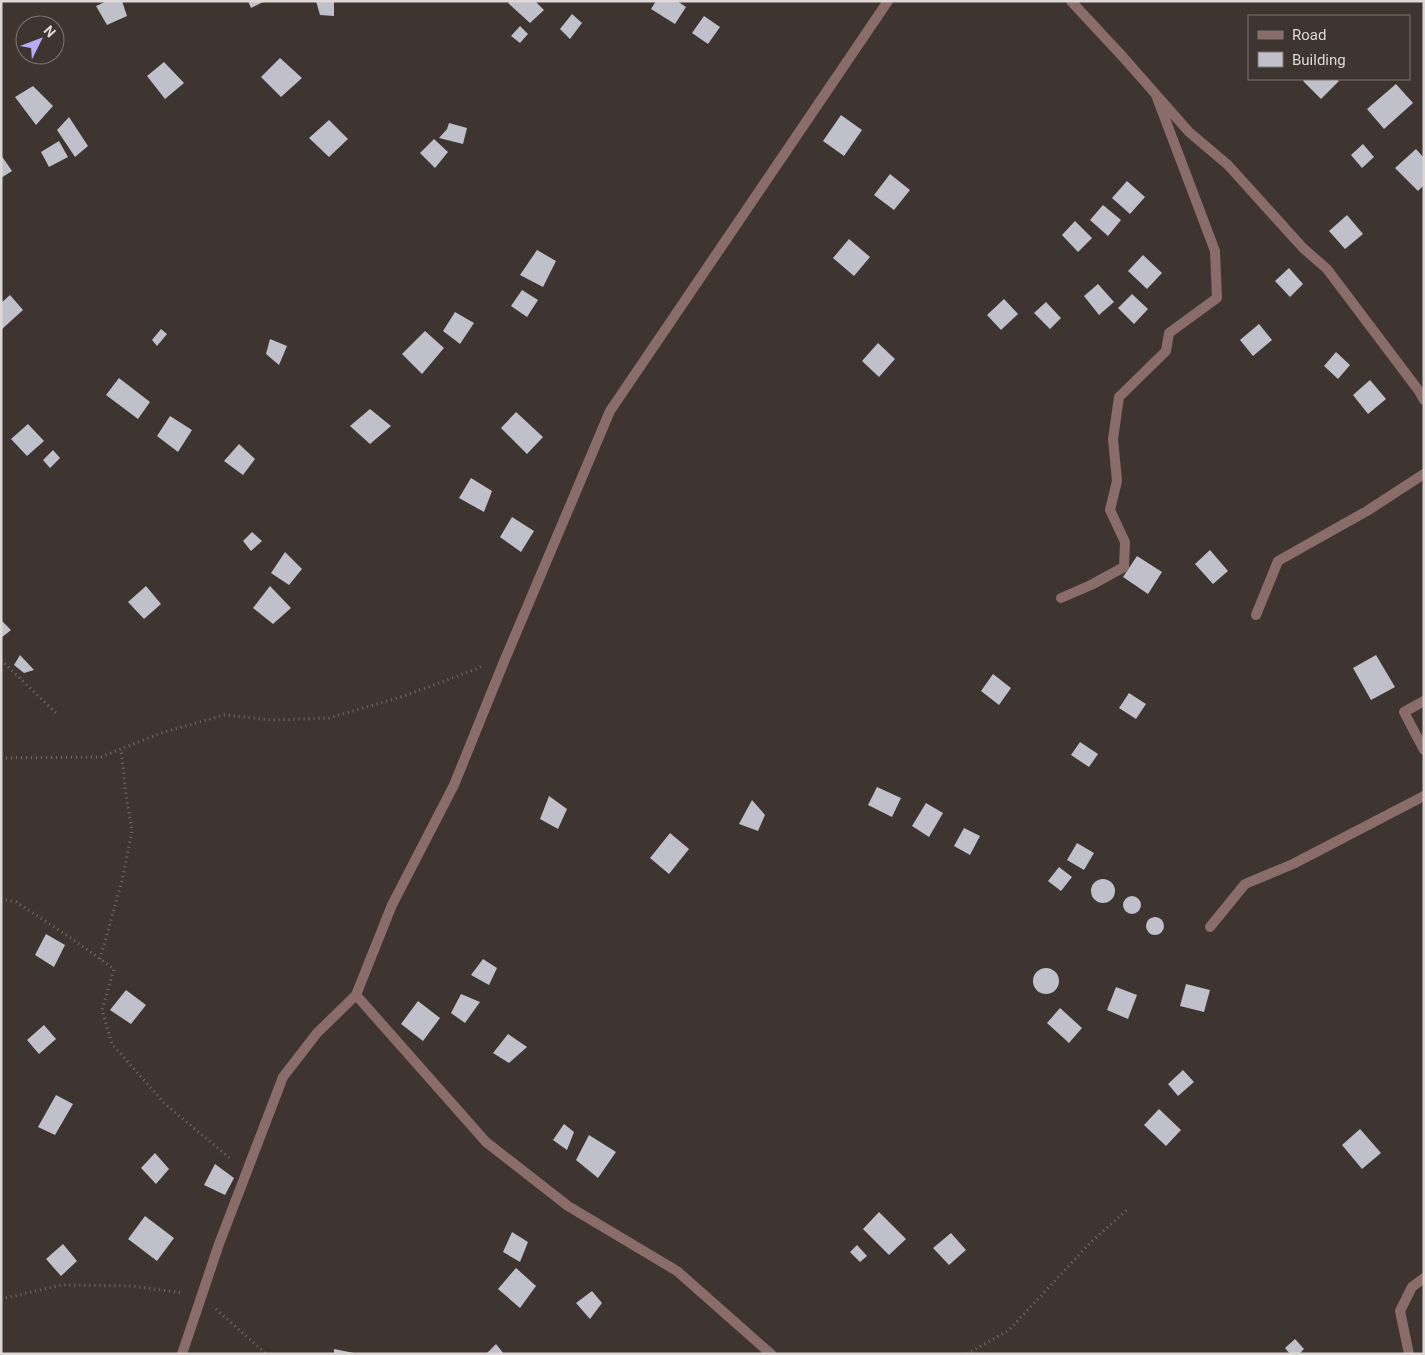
<svg xmlns="http://www.w3.org/2000/svg" width="1425" height="1355" font-family="Roboto,sans-serif">
<style>
.building{fill:#bfc0ca}
.lines{fill:none;stroke-linecap:round;stroke-linejoin:round}
.path{stroke:#766e6a;stroke-width:3;stroke-dasharray:1 4;stroke-linecap:butt}
.minor{stroke:#8a6d68;stroke-width:10}
</style>
<rect width="100%" height="100%" fill="#3e3531"/>
<path class="building" d="M 107,1 L 122,1 L 127,16 L 107,25 L 96,6 Z
M 248,1 L 265,1 L 251,8 Z
M 316,1 L 334,1 L 334,16 L 320,15 Z
M 511,1 L 535,1 L 544,10 L 530,23 L 508,3 Z
M 656,1 L 677,1 L 686,7 L 675,24 L 651,9 Z
M 572,14 L 582,23 L 570,39 L 560,29 Z
M 704,16 L 720,27 L 708,44 L 692,33 Z
M 520,26 L 528,34 L 520,43 L 511,36 Z
M 280,58 L 302,78 L 281,97 L 261,77 Z
M 164,62 L 184,83 L 165,99 L 147,76 Z
M 1305,79 L 1336,79 L 1339,81 L 1321,99 L 1303,81 Z
M 1396,84 L 1413,103 L 1384,129 L 1367,109 Z
M 33,86 L 53,106 L 36,125 L 15,97 Z
M 841,115 L 862,130 L 844,156 L 823,141 Z
M 69,117 L 88,146 L 75,157 L 57,130 Z
M 329,120 L 348,139 L 329,157 L 309,138 Z
M 449,123 L 467,128 L 463,144 L 439,138 L 447,129 Z
M 434,139 L 448,152 L 435,168 L 420,153 Z
M 59,141 L 68,157 L 49,167 L 41,152 Z
M 1363,144 L 1374,157 L 1362,168 L 1351,155 Z
M 1416,149 L 1424,158 L 1424,185 L 1418,191 L 1395,168 Z
M 1,155 L 12,171 L 1,178 Z
M 890,174 L 910,190 L 894,210 L 874,195 Z
M 1127,181 L 1145,197 L 1130,214 L 1112,198 Z
M 1103,205 L 1121,220 L 1108,236 L 1090,220 Z
M 1347,215 L 1363,234 L 1345,249 L 1329,231 Z
M 1075,221 L 1092,238 L 1078,252 L 1062,235 Z
M 849,239 L 870,257 L 854,276 L 833,258 Z
M 537,250 L 556,261 L 543,287 L 520,275 Z
M 1143,255 L 1162,273 L 1147,289 L 1128,271 Z
M 1289,268 L 1303,284 L 1290,297 L 1275,281 Z
M 1098,284 L 1114,302 L 1099,315 L 1084,296 Z
M 522,290 L 538,300 L 527,317 L 511,306 Z
M 1132,294 L 1148,309 L 1134,324 L 1118,308 Z
M 10,295 L 23,310 L 1,330 L 1,303 Z
M 1004,299 L 1018,314 L 1001,330 L 987,315 Z
M 1046,302 L 1061,318 L 1050,329 L 1034,313 Z
M 455,312 L 474,323 L 460,344 L 443,331 Z
M 1259,324 L 1272,340 L 1253,356 L 1240,340 Z
M 161,329 L 167,334 L 157,346 L 152,340 Z
M 425,331 L 444,348 L 422,374 L 402,354 Z
M 270,339 L 287,346 L 279,365 L 266,354 Z
M 878,343 L 895,359 L 879,377 L 862,361 Z
M 1336,352 L 1350,365 L 1338,379 L 1324,366 Z
M 119,378 L 150,402 L 138,419 L 106,395 Z
M 1370,380 L 1386,399 L 1368,414 L 1353,395 Z
M 370,409 L 391,426 L 370,444 L 350,426 Z
M 516,412 L 543,437 L 527,454 L 501,428 Z
M 170,416 L 192,430 L 178,452 L 157,436 Z
M 28,424 L 44,441 L 27,456 L 11,439 Z
M 239,444 L 255,459 L 243,475 L 224,461 Z
M 53,450 L 60,458 L 50,468 L 43,460 Z
M 471,478 L 492,491 L 484,512 L 459,498 Z
M 512,517 L 534,531 L 521,552 L 500,537 Z
M 252,532 L 262,541 L 251,551 L 243,541 Z
M 1210,550 L 1228,571 L 1213,584 L 1195,564 Z
M 285,552 L 302,569 L 289,585 L 271,573 Z
M 1137,556 L 1162,572 L 1148,594 L 1123,577 Z
M 146,586 L 161,604 L 144,619 L 128,602 Z
M 270,586 L 291,608 L 273,624 L 253,608 Z
M 1,620 L 11,630 L 1,638 Z
M 20,655 L 34,670 L 24,673 L 14,665 Z
M 1376,655 L 1395,687 L 1371,700 L 1353,668 Z
M 993,674 L 1011,688 L 999,705 L 981,691 Z
M 1129,693 L 1146,704 L 1136,719 L 1119,708 Z
M 1080,742 L 1098,754 L 1089,767 L 1071,755 Z
M 877,787 L 901,798 L 892,817 L 868,805 Z
M 549,796 L 567,809 L 558,829 L 540,819 Z
M 752,800 L 765,815 L 758,831 L 739,824 Z
M 926,803 L 943,813 L 929,837 L 912,826 Z
M 964,828 L 980,836 L 970,855 L 954,846 Z
M 670,833 L 689,849 L 669,874 L 650,858 Z
M 1077,843 L 1094,853 L 1084,870 L 1067,860 Z
M 1059,867 L 1072,877 L 1061,891 L 1048,881 Z
M1091 891a12 12 0 1 1 24 0a12 12 0 1 1-24 0Z
M1123 905a9 9 0 1 1 18 0a9 9 0 1 1-18 0Z
M1146 926a9 9 0 1 1 18 0a9 9 0 1 1-18 0Z
M 46,934 L 65,945 L 54,967 L 35,955 Z
M 483,959 L 497,968 L 489,985 L 471,975 Z
M1033 981a13 13 0 1 1 26 0a13 13 0 1 1-26 0Z
M 1186,984 L 1210,990 L 1204,1012 L 1180,1006 Z
M 1116,987 L 1137,995 L 1128,1019 L 1107,1010 Z
M 126,990 L 146,1005 L 131,1024 L 110,1010 Z
M 461,994 L 480,1002 L 465,1023 L 451,1013 Z
M 418,1001 L 440,1018 L 423,1041 L 401,1024 Z
M 1060,1008 L 1082,1028 L 1069,1043 L 1047,1023 Z
M 44,1025 L 56,1039 L 39,1054 L 27,1040 Z
M 508,1034 L 527,1047 L 509,1063 L 493,1053 Z
M 1183,1070 L 1194,1082 L 1178,1096 L 1168,1084 Z
M 56,1095 L 73,1104 L 55,1135 L 38,1127 Z
M 1159,1109 L 1181,1130 L 1166,1146 L 1144,1125 Z
M 564,1124 L 574,1132 L 567,1150 L 553,1140 Z
M 1360,1129 L 1381,1153 L 1362,1169 L 1342,1145 Z
M 589,1135 L 616,1152 L 598,1178 L 576,1160 Z
M 155,1153 L 169,1169 L 156,1184 L 141,1168 Z
M 215,1164 L 234,1178 L 225,1195 L 204,1185 Z
M 879,1212 L 906,1239 L 889,1255 L 863,1229 Z
M 145,1216 L 174,1238 L 157,1261 L 128,1239 Z
M 512,1232 L 528,1242 L 520,1262 L 503,1252 Z
M 951,1233 L 966,1250 L 949,1265 L 933,1248 Z
M 63,1244 L 77,1261 L 61,1276 L 46,1259 Z
M 857,1245 L 867,1256 L 860,1262 L 850,1252 Z
M 516,1268 L 536,1286 L 520,1308 L 498,1289 Z
M 592,1291 L 602,1303 L 590,1319 L 576,1303 Z
M 1295,1339 L 1304,1349 L 1299,1354 L 1290,1354 L 1285,1348 Z
M 496,1344 L 504,1354 L 486,1354 Z
M 334,1349 L 354,1353 L 354,1354 L 334,1354 Z"/>
<g class="lines">
<path class="path" d="M 1,660 L 58,715
M 1,758 L 101,757 L 161,733 L 224,715 L 273,720 L 329,718 L 404,696 L 476,669 L 482,666
M 1,899 L 16,902 L 71,938 L 114,969 L 102,1010 L 112,1044 L 165,1104 L 232,1160
M 100,959 L 122,881 L 132,831 L 126,795 L 121,749
M 1,1299 L 61,1285 L 132,1286 L 183,1293
M 216,1309 L 266,1354
M 967,1354 L 1009,1330 L 1091,1242 L 1128,1209"/>
<path class="minor" d="M 1071,1 L 1123,57 L 1189,132 L 1228,165 L 1303,248 L 1327,269 L 1419,391 L 1424,400
M 1061,598 L 1091,585 L 1124,567 L 1125,542 L 1110,510 L 1117,481 L 1113,439 L 1119,397 L 1166,351 L 1169,333 L 1217,298 L 1215,251 L 1156,95
M 1256,615 L 1278,561 L 1367,511 L 1424,474
M 1424,701 L 1404,712 L 1424,750
M 1210,927 L 1245,884 L 1293,864 L 1424,796
M 356,995 L 486,1142 L 568,1206 L 677,1271 L 771,1354
M 182,1354 L 219,1244 L 283,1077 L 317,1033 L 356,995 L 392,905 L 454,785 L 503,664 L 610,411 L 888,1
M 1409,1354 L 1400,1311 L 1412,1287 L 1424,1278"/>
</g>
<rect width="1425" height="1355" fill="none" stroke="#ded8d6" stroke-width="5"/>
<rect x="1248" y="15" width="162" height="65" fill="#3e3531" stroke="#7e7673"/>
<rect x="1258" y="31" width="25" height="8" fill="#8a6d68" stroke="#7e7673"/>
<text x="1292" y="40" font-size="15" fill="#ded8d6">Road</text>
<rect x="1258" y="52" width="25" height="15" fill="#bfc0ca" stroke="#7e7673"/>
<text x="1292" y="65" font-size="15" fill="#ded8d6">Building</text>
<g transform="translate(40 40) rotate(48)"><circle r="24" fill="#3e3531" stroke="#7e7673"/>
<path d="M0-4L9 19L0 12L-9 19Z" fill="#b6acf8"/>
<text y="-8" font-size="14" font-weight="bold" text-anchor="middle" fill="#ded8d6">N</text>
</g>
</svg>
